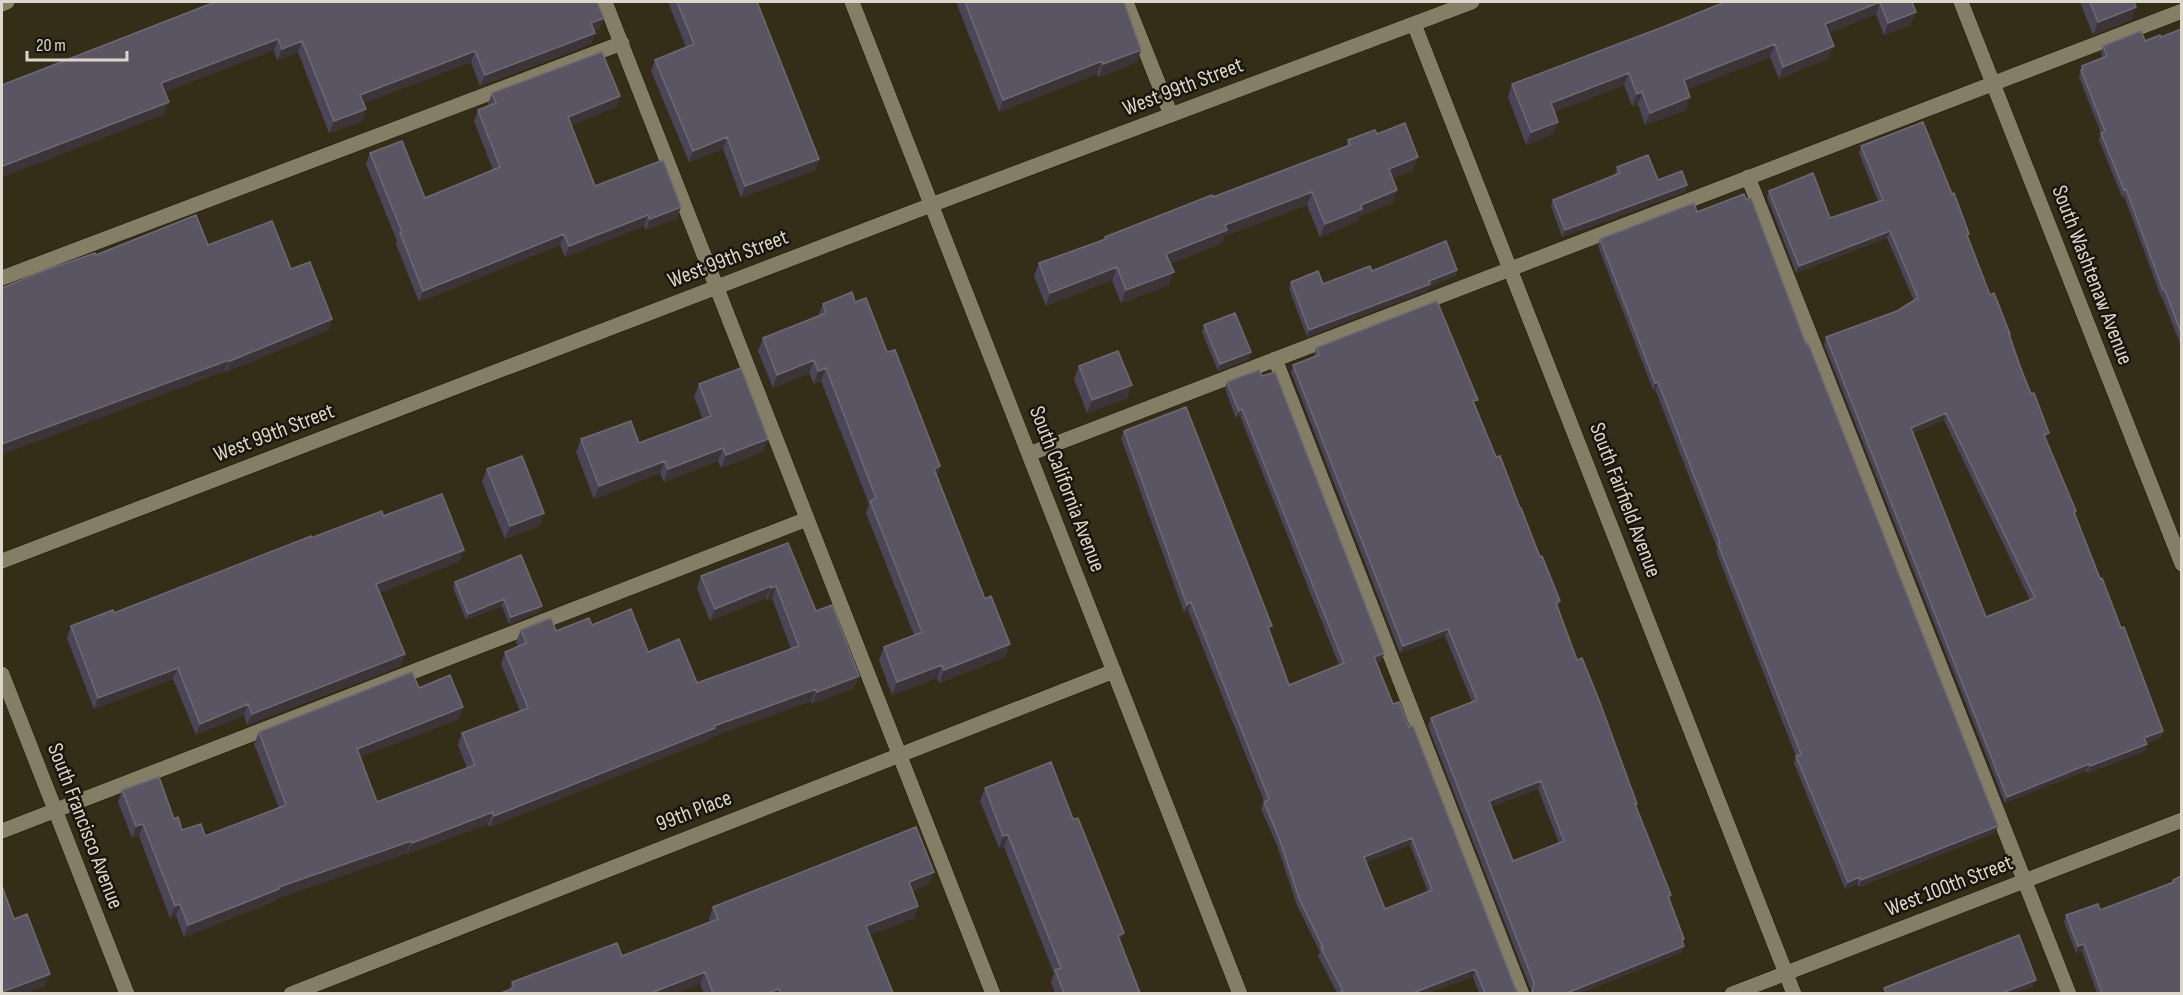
<svg xmlns="http://www.w3.org/2000/svg" width="2183" height="995" font-family="'Sofia Sans Condensed',sans-serif">
<style>
.lines{fill:none;stroke-linecap:round;stroke-linejoin:round}
.minor-casing{stroke:#1b1603;stroke-width:16}
.minor{stroke:#857e66;stroke-width:15}
.wall{fill:#4a4557;fill-rule:evenodd}
.shaded-wall{fill:#3b3538}
.building{fill:#5a5563;stroke:#6e6973;stroke-width:1.5;fill-rule:evenodd}
.labels{text-anchor:middle;dominant-baseline:central;stroke-width:5;stroke-linejoin:round;paint-order:stroke}
.street-label{font-size:22px;fill:#dbd7ca;stroke:#19160d}
</style>
<rect width="100%" height="100%" fill="#342e18"/>
<g class="lines">
<defs>
<path id="minor" d="M 605,2 L 993,994
M 852,2 L 1240,994
M 1126,2 L 1171,115
M 1961,2 L 2182,564
M 2,4 L 7,2
M 1414,24 L 1794,994
M 1748,177 L 2069,994
M 2,278 L 622,43
M 1275,359 L 1522,994
M 1029,454 L 2182,11
M 2,561 L 931,205 L 1472,2
M 2,674 L 127,994
M 2,831 L 807,519
M 291,994 L 1114,671
M 1732,994 L 2182,820"/>
</defs>
<use href="#minor" class="minor-casing"/>
<use href="#minor" class="minor"/>
</g>
<path class="wall" d="M 215,2 L 604,18 L 599,29 L 594,31 L 595,33 L 591,44 L 480,86 L 471,62 L 364,103 L 362,121 L 329,133 L 298,52 L 277,60 L 274,50 L 164,92 L 164,114 L 2,177 L 2,85 Z
M 668,2 L 757,2 L 819,159 L 815,170 L 741,198 L 723,149 L 689,162 L 651,71 L 655,60 L 686,47 Z
M 956,2 L 1124,2 L 1137,62 L 1099,77 L 1097,74 L 999,112 Z
M 1725,2 L 1912,2 L 1911,25 L 1884,35 L 1876,14 L 1829,33 L 1829,58 L 1779,79 L 1770,57 L 1687,89 L 1686,110 L 1645,125 L 1638,104 L 1632,106 L 1624,85 L 1554,112 L 1553,134 L 1526,145 L 1508,97 L 1512,84 L 1663,27 Z
M 2080,2 L 2134,2 L 2136,7 L 2131,20 L 2093,35 Z
M 2181,29 L 2181,346 L 2162,297 L 2161,297 L 2124,196 L 2122,197 L 2099,140 L 2101,133 L 2079,77 L 2082,66 L 2103,58 L 2101,53 L 2103,46 L 2145,41 L 2161,37 Z
M 492,93 L 620,96 L 616,107 L 571,125 L 595,186 L 677,218 L 646,230 L 644,226 L 565,257 L 560,245 L 419,302 L 396,244 L 397,241 L 366,164 L 370,153 L 425,198 L 493,170 L 474,121 L 478,110 L 488,106 L 488,104 Z
M 1377,134 L 1413,170 L 1393,178 L 1393,203 L 1359,216 L 1358,221 L 1320,237 L 1307,205 L 1224,236 L 1222,243 L 1170,264 L 1169,285 L 1121,303 L 1112,280 L 1046,306 L 1034,276 L 1039,263 L 1104,240 L 1105,237 L 1346,147 L 1348,140 Z
M 1861,146 L 1968,237 L 1990,295 L 2009,336 L 2046,440 L 2076,511 L 2075,514 L 2163,731 L 2160,738 L 2147,743 L 2145,751 L 2088,773 L 2086,771 L 2005,803 L 1824,344 L 1826,337 L 1897,311 L 1914,301 L 1887,238 L 1796,273 L 1767,197 L 1769,191 L 1830,218 L 1878,201 L 1859,153 ZM 1944,420 L 2030,600 L 1986,617 L 1913,433 Z
M 1617,167 L 1658,180 L 1685,192 L 1562,237 L 1551,206 L 1553,200 L 1615,175 Z
M 1697,212 L 1806,344 L 1998,826 L 1995,833 L 1859,887 L 1857,884 L 1845,889 L 1794,763 L 1796,756 L 1716,551 L 1717,548 L 1655,389 L 1653,390 L 1598,246 L 1600,239 Z
M 208,245 L 291,269 L 332,319 L 328,330 L 226,372 L 225,371 L 2,454 L 96,255 Z
M 1457,270 L 1455,276 L 1429,287 L 1427,291 L 1307,337 L 1289,289 L 1291,282 L 1323,284 L 1372,271 Z
M 855,302 L 887,352 L 940,466 L 937,476 L 1005,657 L 939,683 L 937,678 L 892,695 L 879,660 L 884,647 L 914,635 L 866,513 L 869,504 L 821,381 L 814,384 L 809,373 L 773,388 L 758,351 L 763,338 L 818,316 L 823,304 Z
M 1204,325 L 1251,352 L 1249,359 L 1218,371 L 1202,332 Z
M 1316,348 L 1475,407 L 1496,457 L 1520,508 L 1560,601 L 1557,608 L 1671,895 L 1670,899 L 1683,943 L 1681,953 L 1531,993 L 1531,990 L 1428,726 L 1431,718 L 1472,702 L 1445,636 L 1400,653 L 1291,372 L 1293,365 L 1314,357 L 1314,355 ZM 1538,789 L 1559,843 L 1513,861 L 1491,807 Z
M 1079,366 L 1132,385 L 1127,398 L 1087,413 L 1074,379 Z
M 1227,382 L 1382,660 L 1377,662 L 1393,704 L 1516,990 L 1519,993 L 1479,993 L 1473,977 L 1337,993 L 1318,956 L 1320,952 L 1297,905 L 1277,845 L 1261,809 L 1264,801 L 1188,610 L 1184,612 L 1121,438 L 1124,431 L 1269,632 L 1289,685 L 1339,665 L 1240,416 L 1236,418 L 1225,389 ZM 1410,845 L 1428,892 L 1385,909 L 1366,862 Z
M 699,384 L 763,452 L 721,468 L 718,461 L 664,482 L 660,473 L 594,499 L 576,452 L 581,439 L 639,443 L 703,419 L 694,397 Z
M 487,469 L 544,513 L 539,526 L 505,539 L 482,482 Z
M 383,516 L 460,561 L 380,593 L 405,654 L 401,666 L 247,725 L 244,715 L 196,735 L 173,679 L 94,709 L 67,638 L 71,626 L 114,613 L 311,538 Z
M 788,543 L 816,611 L 854,688 L 812,704 L 811,701 L 711,737 L 710,739 L 490,827 L 488,824 L 407,854 L 407,853 L 276,899 L 275,901 L 184,937 L 176,916 L 170,918 L 139,836 L 132,838 L 118,802 L 122,790 L 174,819 L 182,830 L 205,836 L 279,808 L 254,744 L 259,732 L 419,688 L 459,719 L 360,757 L 377,802 L 467,768 L 458,745 L 462,733 L 520,711 L 501,664 L 505,652 L 518,646 L 516,642 L 521,630 L 556,631 L 592,625 L 648,652 L 697,683 L 791,649 L 772,598 L 767,600 L 766,598 L 710,621 L 697,588 L 701,576 Z
M 455,582 L 539,612 L 509,624 L 502,606 L 466,620 L 453,588 Z
M 985,788 L 1120,943 L 1140,993 L 1055,993 L 1051,982 L 1054,973 L 1004,847 L 999,848 L 980,801 Z
M 2181,876 L 2181,993 L 2097,993 L 2082,951 L 2076,953 L 2064,922 L 2066,915 L 2100,910 L 2172,882 L 2173,880 Z
M 929,884 L 912,891 L 918,906 L 914,918 L 869,935 L 893,993 L 704,993 L 700,984 L 509,990 L 512,982 L 622,956 L 710,922 L 709,919 L 713,907 Z"/>
<path class="shaded-wall" d="M 1880,2 L 1876,14 L 1821,36 L 1825,24 Z
M 2136,7 L 2131,20 L 2093,35 L 2098,22 Z
M 1916,12 L 1911,25 L 1884,35 L 1888,23 Z
M 604,18 L 599,29 L 587,34 L 591,23 Z
M 595,33 L 591,44 L 480,86 L 485,75 Z
M 278,39 L 274,50 L 157,95 L 161,83 Z
M 302,41 L 298,52 L 277,60 L 282,49 Z
M 1775,44 L 1770,57 L 1679,93 L 1684,80 Z
M 1834,46 L 1829,58 L 1779,79 L 1783,67 Z
M 1141,50 L 1137,62 L 1099,77 L 1103,64 Z
M 475,51 L 471,62 L 356,106 L 360,95 Z
M 1102,61 L 1097,74 L 999,112 L 1003,100 Z
M 1629,73 L 1624,85 L 1546,115 L 1551,103 Z
M 1642,92 L 1638,104 L 1632,106 L 1637,94 Z
M 620,96 L 616,107 L 564,128 L 568,117 Z
M 1690,97 L 1686,110 L 1645,125 L 1650,113 Z
M 169,102 L 164,114 L 2,177 L 2,170 L 3,166 Z
M 366,109 L 362,121 L 329,133 L 334,121 Z
M 1558,122 L 1553,134 L 1526,145 L 1531,132 Z
M 727,137 L 723,149 L 689,162 L 693,151 Z
M 1418,157 L 1413,170 L 1384,182 L 1389,169 Z
M 819,159 L 815,170 L 741,198 L 745,186 Z
M 1687,185 L 1685,192 L 1562,237 L 1565,230 Z
M 1397,190 L 1393,203 L 1359,216 L 1358,221 L 1320,237 L 1325,224 L 1361,205 Z
M 1312,192 L 1307,205 L 1224,236 L 1222,243 L 1161,267 L 1166,254 L 1225,225 Z
M 681,207 L 677,218 L 646,230 L 650,219 Z
M 648,215 L 644,226 L 565,257 L 569,246 Z
M 1890,231 L 1887,238 L 1796,273 L 1799,266 Z
M 564,234 L 560,245 L 419,302 L 423,291 Z
M 1117,267 L 1112,280 L 1046,306 L 1050,293 Z
M 1457,270 L 1455,276 L 1429,287 L 1427,291 L 1307,337 L 1309,330 Z
M 1174,272 L 1169,285 L 1121,303 L 1126,290 Z
M 332,319 L 328,330 L 226,372 L 230,361 Z
M 1251,352 L 1249,359 L 1218,371 L 1220,364 Z
M 229,360 L 225,371 L 2,454 L 2,444 Z
M 814,360 L 809,373 L 773,388 L 777,375 Z
M 826,368 L 821,381 L 814,384 L 818,371 Z
M 1658,382 L 1655,389 L 1653,390 L 1655,383 Z
M 1132,385 L 1127,398 L 1087,413 L 1092,400 Z
M 1242,409 L 1240,416 L 1236,418 L 1239,411 Z
M 1946,413 L 1944,420 L 1909,435 L 1911,428 Z
M 768,439 L 763,452 L 721,468 L 726,455 Z
M 723,448 L 718,461 L 664,482 L 668,469 Z
M 665,461 L 660,473 L 594,499 L 599,486 Z
M 940,466 L 935,479 L 934,469 Z
M 544,513 L 539,526 L 505,539 L 510,526 Z
M 464,550 L 460,561 L 372,596 L 376,584 Z
M 771,586 L 766,598 L 710,621 L 715,609 Z
M 776,586 L 772,598 L 767,600 L 771,588 Z
M 504,599 L 502,606 L 466,620 L 468,614 Z
M 1191,602 L 1188,610 L 1184,612 L 1187,605 Z
M 542,606 L 539,612 L 509,624 L 511,617 Z
M 1448,629 L 1445,636 L 1400,653 L 1403,646 Z
M 1010,644 L 1005,657 L 939,683 L 944,670 Z
M 1384,653 L 1382,660 L 1372,664 L 1374,657 Z
M 405,654 L 401,666 L 247,725 L 252,714 Z
M 942,665 L 937,678 L 892,695 L 897,682 Z
M 178,668 L 173,679 L 94,709 L 98,698 Z
M 859,676 L 854,688 L 812,704 L 817,692 Z
M 816,689 L 811,701 L 711,737 L 710,739 L 490,827 L 494,816 L 714,726 Z
M 248,704 L 244,715 L 196,735 L 200,724 Z
M 463,707 L 459,719 L 353,760 L 357,749 Z
M 2163,731 L 2160,738 L 2142,745 L 2144,738 Z
M 2147,744 L 2145,751 L 2088,773 L 2090,766 Z
M 2089,764 L 2086,771 L 2005,803 L 2007,797 Z
M 1541,781 L 1538,789 L 1486,809 L 1489,801 Z
M 493,812 L 488,824 L 407,854 L 412,843 Z
M 143,824 L 139,836 L 132,838 L 136,826 Z
M 1998,826 L 1995,833 L 1859,887 L 1861,880 Z
M 1008,835 L 1004,847 L 999,848 L 1003,836 Z
M 1412,838 L 1410,845 L 1361,864 L 1364,857 Z
M 411,841 L 407,853 L 276,899 L 275,901 L 184,937 L 188,925 L 279,887 Z
M 934,872 L 929,884 L 904,894 L 909,882 Z
M 1860,877 L 1857,884 L 1845,889 L 1848,882 Z
M 180,904 L 176,916 L 170,918 L 175,906 Z
M 918,906 L 914,918 L 861,938 L 866,926 Z
M 1124,933 L 1119,945 L 1118,936 Z
M 2084,944 L 2082,951 L 2076,953 L 2078,946 Z
M 1684,946 L 1681,953 L 1582,993 L 1567,993 Z
M 1475,969 L 1473,977 L 1429,993 L 1413,993 Z
M 705,972 L 700,984 L 677,993 L 651,993 Z
M 50,974 L 45,986 L 26,993 L 2,993 L 2,992 Z
M 2036,980 L 2033,987 L 2016,993 L 2002,993 Z
M 779,989 L 778,993 L 767,993 Z"/>
<path class="building" d="M 215,2 L 597,2 L 604,18 L 591,23 L 595,33 L 485,75 L 475,51 L 360,95 L 366,109 L 334,121 L 302,41 L 282,49 L 278,39 L 161,83 L 169,102 L 3,166 L 2,163 L 2,85 Z
M 677,2 L 757,2 L 819,159 L 745,186 L 727,137 L 693,151 L 655,60 L 694,44 Z
M 965,2 L 1124,2 L 1141,50 L 1103,64 L 1102,61 L 1003,100 Z
M 1725,2 L 1880,2 L 1825,24 L 1834,46 L 1783,67 L 1775,44 L 1684,80 L 1690,97 L 1650,113 L 1642,92 L 1637,94 L 1629,73 L 1551,103 L 1558,122 L 1531,132 L 1512,84 L 1663,27 Z
M 1880,2 L 1912,2 L 1916,12 L 1888,23 Z
M 2090,2 L 2134,2 L 2136,7 L 2098,22 Z
M 2181,29 L 2181,333 L 2165,290 L 2163,290 L 2126,189 L 2124,190 L 2101,133 L 2105,131 L 2081,70 L 2083,69 L 2082,66 L 2107,56 L 2103,46 L 2141,31 L 2145,41 L 2160,35 L 2161,37 Z
M 602,52 L 620,96 L 568,117 L 595,186 L 663,160 L 681,207 L 650,219 L 648,215 L 569,246 L 564,234 L 423,291 L 400,233 L 402,232 L 370,153 L 402,141 L 425,198 L 500,167 L 478,110 L 496,103 L 492,93 Z
M 1923,122 L 1952,194 L 1954,193 L 1969,234 L 1967,235 L 1990,295 L 1994,293 L 2010,334 L 2009,334 L 2020,366 L 2031,394 L 2034,393 L 2049,433 L 2044,435 L 2076,511 L 2074,512 L 2100,579 L 2102,578 L 2121,628 L 2124,627 L 2163,731 L 2144,738 L 2147,744 L 2090,766 L 2089,764 L 2007,797 L 1826,337 L 1897,311 L 1918,298 L 1890,231 L 1799,266 L 1769,191 L 1813,173 L 1830,218 L 1883,200 L 1861,146 ZM 1946,413 L 2035,598 L 1986,617 L 1911,428 Z
M 1405,123 L 1418,157 L 1389,169 L 1397,190 L 1361,205 L 1362,209 L 1325,224 L 1312,192 L 1225,225 L 1227,230 L 1166,254 L 1174,272 L 1126,290 L 1117,267 L 1050,293 L 1039,263 L 1106,239 L 1105,237 L 1212,195 L 1213,197 L 1350,145 L 1348,140 L 1375,130 L 1377,134 Z
M 1648,155 L 1658,180 L 1682,171 L 1687,185 L 1565,230 L 1553,200 L 1620,173 L 1617,167 Z
M 1744,194 L 1746,199 L 1751,198 L 1806,344 L 1808,343 L 1998,826 L 1861,880 L 1860,877 L 1848,882 L 1796,756 L 1801,754 L 1718,544 L 1720,543 L 1658,382 L 1655,383 L 1600,239 L 1694,203 L 1697,212 Z
M 196,215 L 208,245 L 272,221 L 291,269 L 310,262 L 332,319 L 230,361 L 229,360 L 2,444 L 2,288 L 40,272 L 95,253 L 96,255 Z
M 1446,241 L 1457,270 L 1429,281 L 1430,284 L 1309,330 L 1291,282 L 1318,271 L 1323,284 L 1370,266 L 1372,271 Z
M 852,292 L 855,302 L 866,298 L 887,352 L 895,350 L 940,466 L 934,469 L 985,599 L 991,596 L 1010,644 L 944,670 L 942,665 L 897,682 L 884,647 L 922,632 L 870,501 L 876,498 L 826,368 L 818,371 L 814,360 L 777,375 L 763,338 L 826,313 L 823,304 Z
M 1437,301 L 1478,400 L 1473,401 L 1496,457 L 1500,456 L 1520,508 L 1521,508 L 1540,557 L 1542,556 L 1560,601 L 1556,603 L 1577,660 L 1582,658 L 1599,700 L 1637,804 L 1635,804 L 1671,895 L 1668,896 L 1684,939 L 1682,940 L 1684,946 L 1567,993 L 1531,993 L 1532,993 L 1534,983 L 1431,718 L 1477,700 L 1448,629 L 1403,646 L 1293,365 L 1319,355 L 1316,348 ZM 1541,781 L 1564,841 L 1513,861 L 1489,801 Z
M 1235,313 L 1251,352 L 1220,364 L 1204,325 Z
M 1118,351 L 1132,385 L 1092,400 L 1079,366 Z
M 741,368 L 768,439 L 726,455 L 723,448 L 668,469 L 665,461 L 599,486 L 581,439 L 631,421 L 639,443 L 711,416 L 699,384 Z
M 1259,370 L 1262,376 L 1275,372 L 1384,653 L 1374,657 L 1393,704 L 1399,702 L 1409,727 L 1413,726 L 1516,990 L 1519,993 L 1485,993 L 1475,969 L 1413,993 L 1338,993 L 1343,991 L 1321,948 L 1323,948 L 1299,898 L 1279,838 L 1264,802 L 1269,799 L 1191,602 L 1187,605 L 1124,431 L 1186,407 L 1272,626 L 1268,627 L 1289,685 L 1344,663 L 1242,409 L 1239,411 L 1227,382 ZM 1412,838 L 1432,890 L 1385,909 L 1364,857 Z
M 522,456 L 544,513 L 510,526 L 487,469 Z
M 442,494 L 464,550 L 376,584 L 405,654 L 252,714 L 248,704 L 200,724 L 178,668 L 98,698 L 71,626 L 113,610 L 114,613 L 311,536 L 311,538 L 382,511 L 383,516 Z
M 788,543 L 816,611 L 832,605 L 859,676 L 817,692 L 816,689 L 714,726 L 715,728 L 494,816 L 493,812 L 412,843 L 411,841 L 279,887 L 279,889 L 188,925 L 180,904 L 175,906 L 143,824 L 136,826 L 122,790 L 159,777 L 174,819 L 178,817 L 182,830 L 201,824 L 205,836 L 286,805 L 259,732 L 412,672 L 419,688 L 450,675 L 463,707 L 357,749 L 377,802 L 475,765 L 462,733 L 528,708 L 505,652 L 526,643 L 521,630 L 551,618 L 556,631 L 589,618 L 592,625 L 631,609 L 648,652 L 679,639 L 697,683 L 799,646 L 776,586 L 771,588 L 771,586 L 715,609 L 701,576 Z
M 521,555 L 542,606 L 511,617 L 504,599 L 468,614 L 455,582 Z
M 1051,762 L 1073,819 L 1078,818 L 1124,933 L 1118,936 L 1140,993 L 1064,993 L 1055,970 L 1061,968 L 1008,835 L 1003,836 L 985,788 Z
M 916,827 L 934,872 L 909,882 L 918,906 L 866,926 L 893,993 L 781,993 L 779,989 L 767,993 L 713,993 L 705,972 L 651,993 L 501,993 L 514,988 L 512,982 L 617,943 L 622,956 L 718,919 L 713,907 Z
M 2181,876 L 2181,993 L 2102,993 L 2084,944 L 2078,946 L 2066,915 L 2098,904 L 2100,910 L 2174,882 L 2173,880 Z
M 2,886 L 14,919 L 27,914 L 50,974 L 2,992 Z
M 2019,935 L 2036,980 L 2002,993 L 1886,993 L 1884,988 Z"/>
<g class="labels">
<g class="street-label">
<text transform="translate(1183 87) rotate(-21)">West 99th Street</text>
<text transform="translate(728 259) rotate(-21)">West 99th Street</text>
<text transform="translate(2092 275) rotate(69)">South Washtenaw Avenue</text>
<text transform="translate(274 433) rotate(-21)">West 99th Street</text>
<text transform="translate(1067 489) rotate(69)">South California Avenue</text>
<text transform="translate(1625 500) rotate(69)">South Fairfield Avenue</text>
<text transform="translate(694 811) rotate(-21)">99th Place</text>
<text transform="translate(85 826) rotate(69)">South Francisco Avenue</text>
<text transform="translate(1949 886) rotate(-21)">West 100th Street</text>
</g>
</g>
<rect width="2183" height="995" fill="none" stroke="#dbd7ca" stroke-width="6"/>
<path d="M27 51v9h100v-9" fill="none" stroke="#dbd7ca" stroke-width="3"/>
<text x="36" y="51" font-size="18" fill="#dbd7ca" stroke="#19160d" stroke-width="4.5" paint-order="stroke">20 m</text>
</svg>
